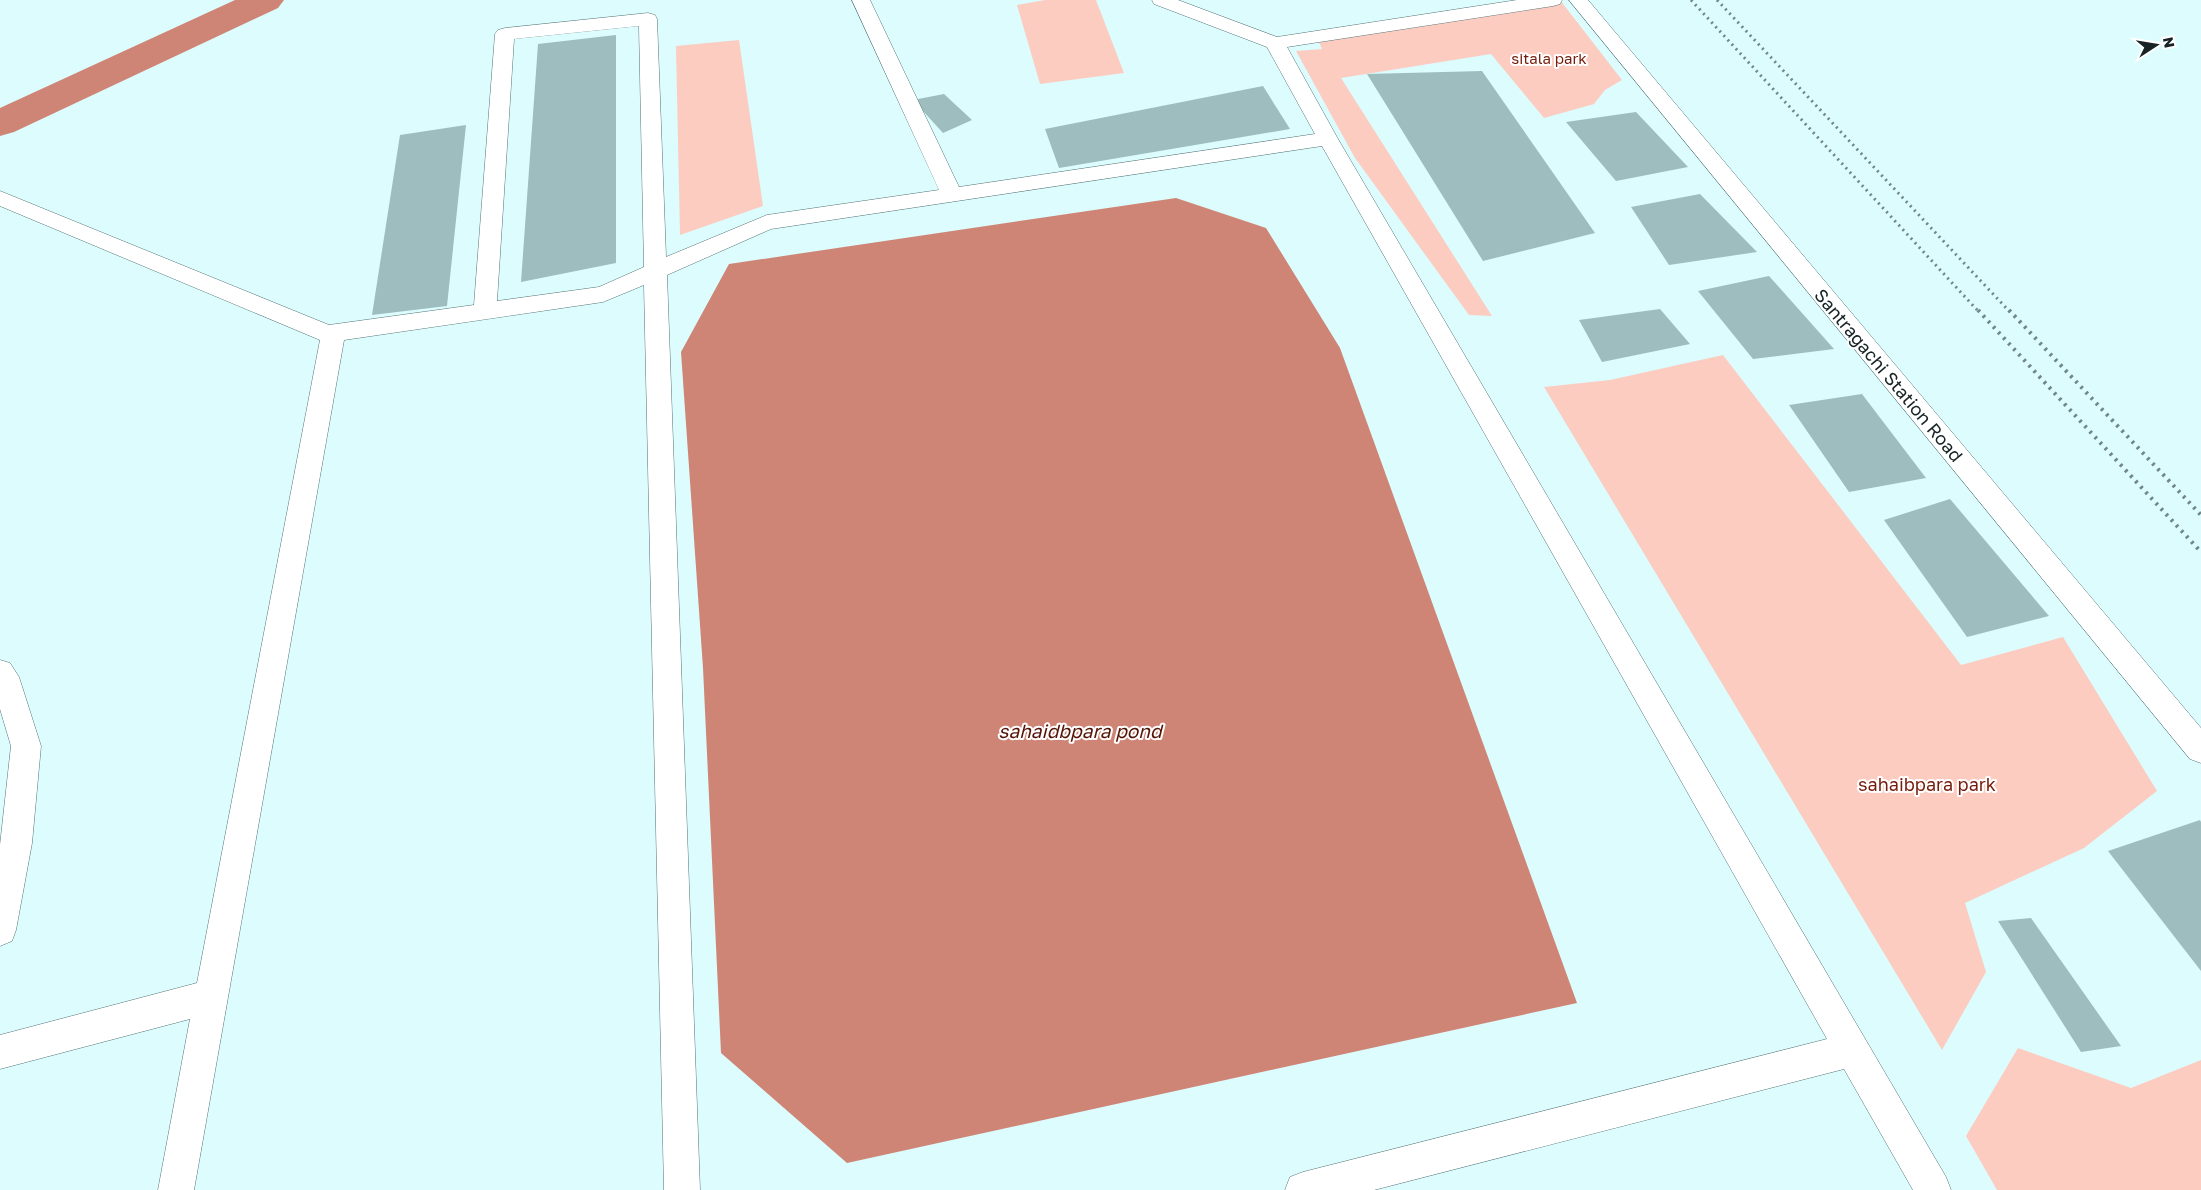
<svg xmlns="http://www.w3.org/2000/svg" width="2201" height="1190" font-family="'Golos Text',sans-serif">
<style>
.green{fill:#fcccc1}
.water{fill:#cf8575}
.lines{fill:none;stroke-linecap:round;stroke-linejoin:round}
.canal{fill:#cf8575;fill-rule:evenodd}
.building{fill:#9ebdbe}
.minor-casing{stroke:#567375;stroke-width:1}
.minor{fill:#fff;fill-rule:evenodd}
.rail-far1{stroke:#718688;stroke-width:3;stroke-dasharray:2 4;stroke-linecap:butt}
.rail{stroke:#718688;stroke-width:4;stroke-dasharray:2.5 5;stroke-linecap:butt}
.labels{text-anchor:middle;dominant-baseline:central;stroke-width:4;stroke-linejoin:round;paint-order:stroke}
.far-park-label{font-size:15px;fill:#751d0c;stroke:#fff}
.street-label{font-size:18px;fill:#172324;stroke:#fff}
.park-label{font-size:18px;fill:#751d0c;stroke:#fff}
.water-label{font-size:19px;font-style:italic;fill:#561407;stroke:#fff}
</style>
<rect width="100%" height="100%" fill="#dcfcfe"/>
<path class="green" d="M 1045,0 L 1096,0 L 1124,73 L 1040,84 L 1017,5 Z
M 1560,0 L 1622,80 L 1605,90 L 1594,104 L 1544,118 L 1491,54 L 1341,78 L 1492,316 L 1469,315 L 1355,158 L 1296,51 L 1322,49 L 1319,42 Z
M 739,40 L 763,206 L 680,235 L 676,46 Z
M 1723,355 L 1961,665 L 2063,637 L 2157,791 L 2084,848 L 1965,903 L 1986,972 L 1942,1050 L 1544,387 L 1610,380 Z
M 2018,1048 L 2131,1088 L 2201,1060 L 2201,1190 L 1997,1190 L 1966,1136 Z"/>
<path class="water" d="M 1176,198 L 1266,228 L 1340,348 L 1577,1003 L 847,1163 L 721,1053 L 703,668 L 681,352 L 729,264 Z"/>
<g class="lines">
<path class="canal" d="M 235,0 L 284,0 L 278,8 L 14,132 L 0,136 L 0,108 Z"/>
</g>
<path class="building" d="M 616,35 L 616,263 L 521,282 L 538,44 Z
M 1482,71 L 1595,233 L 1483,261 L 1367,74 Z
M 1263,86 L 1290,129 L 1059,168 L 1045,129 Z
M 944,94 L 972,120 L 943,133 L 913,100 Z
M 1636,112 L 1688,167 L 1616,181 L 1566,122 Z
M 466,125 L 447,306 L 372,315 L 400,135 Z
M 1700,194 L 1757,252 L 1669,265 L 1631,207 Z
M 1769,276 L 1834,349 L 1753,359 L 1698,291 Z
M 1660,309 L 1690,344 L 1602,362 L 1579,320 Z
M 1862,394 L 1926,478 L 1849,492 L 1789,405 Z
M 1950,499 L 2049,616 L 1967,637 L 1884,520 Z
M 2200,820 L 2201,822 L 2201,971 L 2108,851 Z
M 2031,918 L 2121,1046 L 2081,1052 L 1998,921 Z"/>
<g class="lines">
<defs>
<path id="minor" d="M 852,0 L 870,0 L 959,187 L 1315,134 L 1267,47 L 1154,4 L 1152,0 L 1178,0 L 1277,37 L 1517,0 L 1562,0 L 1560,4 L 1553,6 L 1287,47 L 1338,139 L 1946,1177 L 1951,1190 L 1913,1190 L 1844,1069 L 1374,1190 L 1285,1190 L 1290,1177 L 1303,1172 L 1827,1039 L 1322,146 L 771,229 L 667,275 L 700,1190 L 664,1190 L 644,285 L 603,302 L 344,340 L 194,1190 L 158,1190 L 190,1019 L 0,1069 L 0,1035 L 197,983 L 320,340 L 0,206 L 0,191 L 329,325 L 474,305 L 495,34 L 498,30 L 505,28 L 648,13 L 655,15 L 657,19 L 666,257 L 767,215 L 939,190 ZM 639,26 L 644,267 L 599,287 L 497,301 L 514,39 Z
M 1569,0 L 1588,0 L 2201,728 L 2201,763 L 2190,759 Z
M 0,660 L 10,663 L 19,677 L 41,746 L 32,843 L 16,930 L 12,941 L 0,946 L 0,845 L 11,746 L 0,709 Z"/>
</defs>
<use href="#minor" class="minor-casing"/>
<use href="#minor" class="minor"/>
<path class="rail-far1" d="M 1691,0 L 1979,312
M 1717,0 L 2010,312"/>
<path class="rail" d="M 1978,310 L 2201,552
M 2009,310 L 2201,515"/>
</g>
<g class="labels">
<g class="far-park-label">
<text x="1549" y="58">sitala park</text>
</g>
<g class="street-label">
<text transform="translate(1889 375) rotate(50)">Santragachi Station Road</text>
</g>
<g class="park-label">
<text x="1927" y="784">sahaibpara park</text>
</g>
<g class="water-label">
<text x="1080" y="730">sahaidbpara pond</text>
</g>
</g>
<g transform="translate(2156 45) rotate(78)" stroke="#ffffff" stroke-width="4" paint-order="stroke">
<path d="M0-4L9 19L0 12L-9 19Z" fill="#172324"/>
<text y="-8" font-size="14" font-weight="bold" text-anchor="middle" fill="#172324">N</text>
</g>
</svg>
